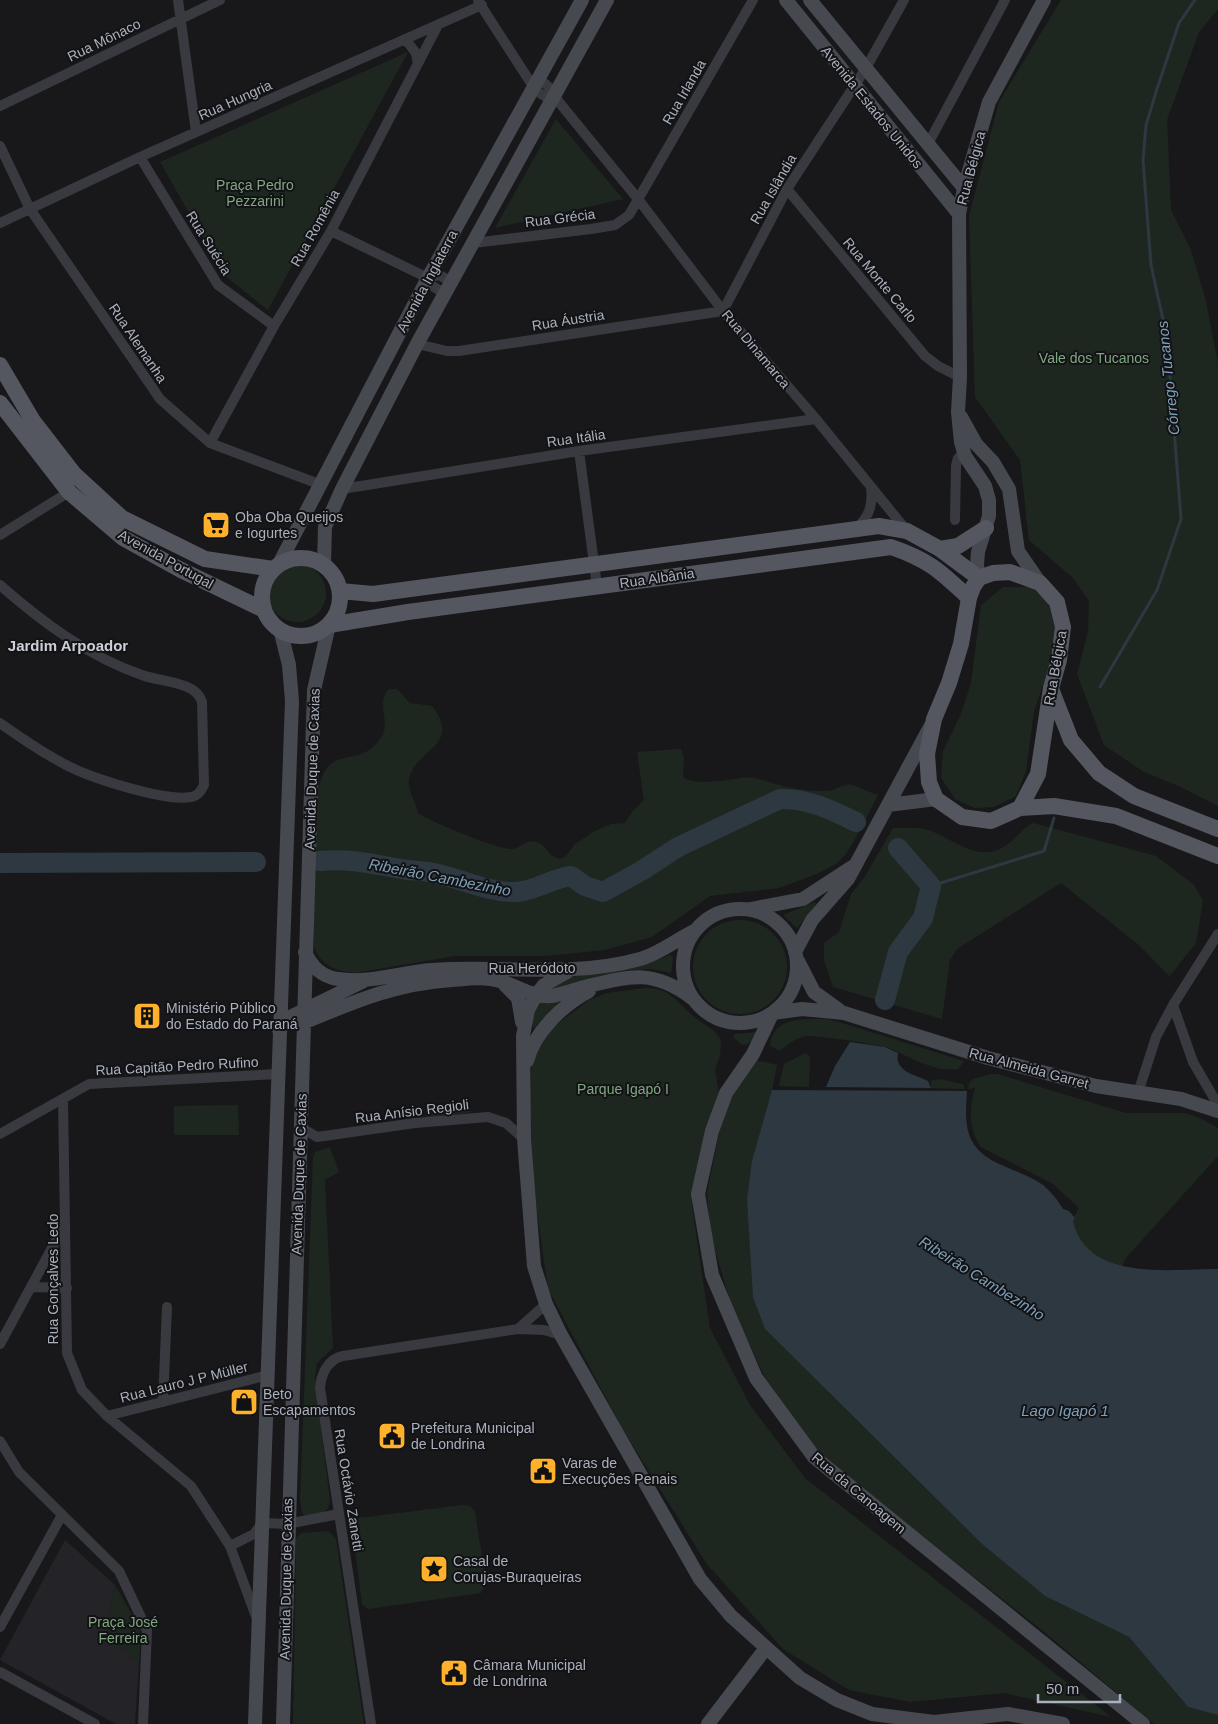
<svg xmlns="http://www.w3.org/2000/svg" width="1218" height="1724" font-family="Helvetica,sans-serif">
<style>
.built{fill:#242428}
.green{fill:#1e271f}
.water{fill:#2d3841}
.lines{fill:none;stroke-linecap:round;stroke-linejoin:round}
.stream{stroke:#2d3841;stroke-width:3}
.river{stroke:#2d3841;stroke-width:20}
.street{stroke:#393a40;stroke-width:10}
.secondary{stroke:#474951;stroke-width:14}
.primary{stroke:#555760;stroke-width:16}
.labels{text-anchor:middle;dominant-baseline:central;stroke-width:4;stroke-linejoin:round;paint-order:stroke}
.street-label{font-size:14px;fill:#aab0bc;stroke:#131316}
.park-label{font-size:14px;fill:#7fa880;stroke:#131316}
.poi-label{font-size:14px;fill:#aab0bc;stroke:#131316;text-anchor:start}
.water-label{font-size:15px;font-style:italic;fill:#7ea0b9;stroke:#131316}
.neighbourhood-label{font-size:15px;font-weight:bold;fill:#cbcfd7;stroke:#131316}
</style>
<rect width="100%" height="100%" fill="#18181b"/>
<path class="built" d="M 65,1540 L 115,1585 L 107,1621 L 108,1638 L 139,1663 L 135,1724 L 116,1724 L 0,1660 Z"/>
<path class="green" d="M 1061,0 L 1218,0 L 1218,9 L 1199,32 L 1167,120 L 1171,210 L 1191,250 L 1206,301 L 1218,364 L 1218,806 L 1181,787 L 1144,772 L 1104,745 L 1077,674 L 1088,632 L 1089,601 L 1073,578 L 1029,540 L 1020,460 L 975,397 L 969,216 L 999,102 Z
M 408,52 L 268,310 L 225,276 L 160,162 Z
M 556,119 L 623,199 L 495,228 Z
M268 593a29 29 0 1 1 58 0a29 29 0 1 1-58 0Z
M 1003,587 L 1033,587 L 1056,609 L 1055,638 L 1049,668 L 1034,711 L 1026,771 L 1016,796 L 994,807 L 975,808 L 955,799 L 941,778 L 943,751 L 961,714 L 971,683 L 981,605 Z
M 389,689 L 397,689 L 410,703 L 432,706 C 463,746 415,749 409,779 C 407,789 416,803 418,813 C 431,822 497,849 511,849 C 521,849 524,839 536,842 C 547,844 545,855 560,859 L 566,856 L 575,844 L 595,831 L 611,824 L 625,823 L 633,811 L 644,800 L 637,752 L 681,749 L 684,758 L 683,777 C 693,786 729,780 742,778 C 755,776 767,782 779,785 C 793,789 810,791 825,791 C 835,792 843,782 853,785 C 862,788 870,793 878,795 L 857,836 L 846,854 L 836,864 L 819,873 L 779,888 L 710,896 L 652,937 L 605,950 L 545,956 L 454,956 L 355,973 C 337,971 321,966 314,947 C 313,913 315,879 316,844 C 317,828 315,811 317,795 C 319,786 322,773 328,767 C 340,751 364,765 382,736 C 391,721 375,704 389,689 Z
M 1033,823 L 1156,856 L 1194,885 L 1203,901 L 1196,943 L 1173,972 L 1169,976 L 1139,945 L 1061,883 L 957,949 L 950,960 L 942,1019 L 833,987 L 824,960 L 824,943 L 839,932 L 851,894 L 864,878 L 893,828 C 904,828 917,827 928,830 C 950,837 975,861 1000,849 C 1014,843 1020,829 1033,823 Z
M 815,902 L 816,905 L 797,928 L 783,915 Z
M693 967a47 47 0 1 1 94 0a47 47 0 1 1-94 0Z
M 670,955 L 673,957 L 671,973 L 651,969 L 630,970 L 599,976 L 569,988 L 546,989 L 566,978 L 649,963 Z
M 644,988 C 673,988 677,1004 697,1019 C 707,1027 715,1029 721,1040 L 720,1056 L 715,1069 L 719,1094 L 702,1149 L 692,1192 L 692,1207 L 710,1328 L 750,1405 L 805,1478 L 1111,1717 L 1004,1693 L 910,1702 L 849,1690 L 783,1649 L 706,1563 L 622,1428 L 548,1289 L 531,1169 L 529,1125 L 531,1071 L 536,1050 L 552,1028 L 589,1000 L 607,993 Z
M 538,1002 L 560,1002 L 533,1029 L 532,1018 Z
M 826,1019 L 842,1023 L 964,1061 L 958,1069 C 933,1073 908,1055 886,1047 C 877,1044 814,1035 806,1036 C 796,1038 787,1045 779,1051 L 770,1045 C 773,1016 805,1019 826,1019 Z
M 757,1032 C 753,1039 751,1045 742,1045 L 733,1037 L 735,1034 Z
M 805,1053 L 810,1056 L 809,1087 L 779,1086 L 784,1064 Z
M 755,1060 L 777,1065 L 772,1091 L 765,1329 L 982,1544 L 1045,1596 L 1129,1637 L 1188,1707 L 1218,1715 L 1218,1724 L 1154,1724 L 1043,1631 L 824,1459 L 773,1395 L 732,1307 L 710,1233 L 707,1193 L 721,1124 L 737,1084 Z
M 990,1074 L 997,1074 L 1126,1113 L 1185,1113 L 1202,1119 L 1218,1128 L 1218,1156 L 1125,1259 L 1122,1267 C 1103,1261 1075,1246 1073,1223 C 1073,1218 1077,1212 1079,1208 L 1053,1184 L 981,1147 C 968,1128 969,1109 975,1088 L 968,1089 L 969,1083 L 973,1079 Z
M 939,1079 L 963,1084 L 965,1089 L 931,1088 L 931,1081 Z
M 238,1105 L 239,1135 L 174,1135 L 174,1106 Z
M 445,1106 L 464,1107 L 472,1112 L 425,1118 L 428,1113 Z
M 330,1147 L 339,1172 L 325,1180 L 333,1348 L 317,1363 L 315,1377 L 330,1501 C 328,1515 319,1514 307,1516 L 302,1513 L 300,1500 L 313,1158 L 315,1152 Z
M 463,1505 L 470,1506 L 475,1512 L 486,1582 L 481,1593 L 368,1609 L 362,1604 L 353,1533 L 356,1521 L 359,1518 Z
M 328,1531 L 336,1539 L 364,1724 L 293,1724 L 296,1538 L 301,1533 Z
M 115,1585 L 141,1630 L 139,1663 L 108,1638 L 107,1621 Z"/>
<path class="water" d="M 850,1042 L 885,1047 L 898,1053 C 894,1072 916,1075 928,1081 L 931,1088 L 826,1087 L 835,1066 Z
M 772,1090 L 967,1091 C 966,1108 964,1126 972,1141 C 985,1166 1022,1169 1043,1185 C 1051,1192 1058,1200 1063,1209 L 1069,1211 L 1075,1218 L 1073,1221 C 1087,1282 1171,1269 1218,1269 L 1218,1715 L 1188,1707 L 1129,1637 L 1045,1596 L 982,1544 L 765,1329 L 753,1297 L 747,1200 L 752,1161 Z"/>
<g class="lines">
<path class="stream" d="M 1100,687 L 1157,590 L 1181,519 L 1167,338 L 1151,265 L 1143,160 L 1146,125 L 1157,89 L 1179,23 L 1195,0
M 931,886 L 1044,851 L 1054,818"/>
<path class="river" d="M 320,861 C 355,858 375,865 408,870 C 418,871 428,871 438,874 C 464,880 490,893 516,892 C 536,891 552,878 571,876 L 585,886 L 603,892 L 641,871 L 678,847 L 780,799 C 807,798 832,810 856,822
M 0,863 L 256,862
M 885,1000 L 898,952 L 923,918 L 931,886 L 898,848"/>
<path class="street" d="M 178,0 L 196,132
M 478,1 L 536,91 L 546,97 L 554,96
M 405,39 L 416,53 L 418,64
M 533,84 L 543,82 L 551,89 L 554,96 L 638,199 L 723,311 L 816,419 L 907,531
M 0,106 L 220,0
M 928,144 L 1005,0
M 0,146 L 30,209 L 160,399 L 210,443 L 319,484
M 140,157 L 218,285 L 274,326
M 787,189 L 925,356 L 938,366 L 960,377
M 0,223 L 140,157 L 482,5
M 331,231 L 428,278
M 473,243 L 591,229 L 615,225 L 629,215 L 753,0
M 428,278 L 439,275 L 452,282
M 428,278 L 431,285 L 445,294
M 417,344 L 447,351 L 459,351 L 723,311 L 787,189 L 866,68 L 904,0
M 210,443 L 274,326 L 331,231 L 438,25
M 579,451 L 597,586
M 342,489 L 579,451 L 816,419
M 955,520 L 956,466 L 958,458 L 964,453
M 857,528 C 870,515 873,505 871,487
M 0,535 L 69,492
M 0,585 C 42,622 89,657 142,675 C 160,682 196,681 202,702 L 204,785 C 201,791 198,796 191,797 C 165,802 92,778 68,766 C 45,754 21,738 0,723
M 1173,1005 L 1193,1062 L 1218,1105
M 1138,1093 L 1156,1037 L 1173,1005 L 1218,934
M 63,1099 L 67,1353 L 82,1390 L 107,1416 L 191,1486 L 230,1546 L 257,1619
M 300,1127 L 317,1137 L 415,1123 L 488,1117 L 506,1123 L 524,1139
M 0,1134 L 89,1084 L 278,1074
M 31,1287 L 67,1288
M 518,1329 L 546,1304
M 0,1344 L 65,1224
M 163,1402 L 167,1307
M 107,1416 L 268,1375
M 0,1441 L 19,1472 L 119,1571 L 147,1630 L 143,1724
M 230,1546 L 254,1534 L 262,1523 L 287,1524 L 339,1514
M 0,1627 L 62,1515
M 0,1672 L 95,1724
M 371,1724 L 320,1388 C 321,1374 328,1359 343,1356 L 518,1329 L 544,1330 L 561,1335"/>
<path class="secondary" d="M 786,0 L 959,214
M 810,0 L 964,188
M 961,417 L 976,444 L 993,462 L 1009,489 L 1018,551 L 1040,583
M 279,564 L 428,278 L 582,0
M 324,564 L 325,527 L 342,489 L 417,344 L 607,0
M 979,578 L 977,565 L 978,552 L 989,516 L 989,500 L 985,486 L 965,456 L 961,442 L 958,412 L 960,377 L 959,214 L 964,188 L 989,102 L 1044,0
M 888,805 L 936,799
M683 966a57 57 0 1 1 114 0a57 57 0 1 1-114 0Z
M 751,909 L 803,899 L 852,867
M 305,952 C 311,966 322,977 338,979 C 370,984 400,972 432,970 C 501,965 572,978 640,959 C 659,954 676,940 694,931
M 795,952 L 812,920 L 848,879 L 930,727
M 798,961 L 814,992 L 839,1010
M 569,971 L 544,985 L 536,995 L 528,1010 L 523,1036 L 524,1139 L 534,1266 L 546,1304 L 561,1335 L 700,1579 L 731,1616 L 800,1678 L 837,1700 L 872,1714 L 934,1722 L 1008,1714 L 1063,1724
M 505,985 L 518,998 L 522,1022
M 773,1013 L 802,1009 L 844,1013 L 988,1058 L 1096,1086 L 1181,1099 L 1218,1111
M 772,1014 L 753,1054 L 726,1093 L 712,1131 L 698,1194 L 712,1275 L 756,1378 L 814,1457 L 1143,1724
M 303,1023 C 356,1001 394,984 452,980 C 464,979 478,977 490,979 C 512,981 529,998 551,996 C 564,994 576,989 588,986 C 633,975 654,970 692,998
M 279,1030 L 292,1016 L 364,981
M 527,1061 C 534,1032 563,1005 589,991
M 255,1724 L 292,701 L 289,665 L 280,629
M 283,1724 L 314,690 L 329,625
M 708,1724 L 766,1648"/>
<path class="primary" d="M 0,365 L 33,421 L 74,474 L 122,518 L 205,559 L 273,569
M 0,403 L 69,492 L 123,538 L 181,570 L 264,610
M 940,549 L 958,546 L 986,528
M262 597a39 39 0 1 1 78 0a39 39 0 1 1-78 0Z
M 1010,572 L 1040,583 L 1057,602 L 1063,627 L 1059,660 L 1051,688 L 1038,774 L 1020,808 L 991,821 L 962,817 L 936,799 L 929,782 L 927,754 L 934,719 L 949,683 L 961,644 L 969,598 L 973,587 L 979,578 L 993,573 Z
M 340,591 L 373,594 L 879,526 L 907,531 L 940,549 L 979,578
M 329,625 L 408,612 L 891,547 C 929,560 940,571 969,598
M 1051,689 L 1071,740 L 1099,773 L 1134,796 L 1218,829
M 1020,808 L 1054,806 L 1116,816 L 1218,856"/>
</g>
<defs>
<symbol id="supermarket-square" viewBox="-11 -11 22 22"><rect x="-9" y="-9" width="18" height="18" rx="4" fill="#ffb12c" stroke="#131316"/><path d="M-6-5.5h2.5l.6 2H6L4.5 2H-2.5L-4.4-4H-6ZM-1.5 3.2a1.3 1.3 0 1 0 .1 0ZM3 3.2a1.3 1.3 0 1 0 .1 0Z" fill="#111"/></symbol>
<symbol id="building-square" viewBox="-11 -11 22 22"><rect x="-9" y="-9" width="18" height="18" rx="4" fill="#ffb12c" stroke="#131316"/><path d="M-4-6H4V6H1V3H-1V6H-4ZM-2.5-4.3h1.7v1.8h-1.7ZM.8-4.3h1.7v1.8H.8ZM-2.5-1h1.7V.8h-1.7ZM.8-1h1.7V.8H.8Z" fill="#111"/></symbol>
<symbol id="shop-square" viewBox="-11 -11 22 22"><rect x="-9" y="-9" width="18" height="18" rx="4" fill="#ffb12c" stroke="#131316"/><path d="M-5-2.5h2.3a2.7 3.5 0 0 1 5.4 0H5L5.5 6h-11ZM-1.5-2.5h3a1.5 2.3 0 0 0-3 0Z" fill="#111"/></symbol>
<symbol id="civic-square" viewBox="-11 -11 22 22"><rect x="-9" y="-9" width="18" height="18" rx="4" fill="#ffb12c" stroke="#131316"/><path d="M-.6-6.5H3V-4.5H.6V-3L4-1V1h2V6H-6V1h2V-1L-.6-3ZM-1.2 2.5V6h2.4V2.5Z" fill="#111"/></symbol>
<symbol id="sight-square" viewBox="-11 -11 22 22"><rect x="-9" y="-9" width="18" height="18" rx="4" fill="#ffb12c" stroke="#131316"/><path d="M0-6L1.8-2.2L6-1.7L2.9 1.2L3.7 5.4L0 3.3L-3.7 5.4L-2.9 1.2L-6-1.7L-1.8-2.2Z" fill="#111"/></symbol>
</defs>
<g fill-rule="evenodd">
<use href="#supermarket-square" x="200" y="509" width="32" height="32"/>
<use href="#building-square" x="131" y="1000" width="32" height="32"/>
<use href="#shop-square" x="228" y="1386" width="32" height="32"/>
<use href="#civic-square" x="376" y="1420" width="32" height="32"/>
<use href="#civic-square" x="527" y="1455" width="32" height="32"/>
<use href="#sight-square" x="418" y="1553" width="32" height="32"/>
<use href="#civic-square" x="438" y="1657" width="32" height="32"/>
</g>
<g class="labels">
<g class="street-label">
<text transform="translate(104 40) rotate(-26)">Rua Mônaco</text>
<text transform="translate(684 92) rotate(-60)">Rua Irlanda</text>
<text transform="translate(235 100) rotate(-24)">Rua Hungria</text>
<text transform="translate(872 107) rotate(51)">Avenida Estados Unidos</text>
<text transform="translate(971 168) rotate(-75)">Rua Bélgica</text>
<text transform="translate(773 189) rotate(-60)">Rua Islândia</text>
<text transform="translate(560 218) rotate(-7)">Rua Grécia</text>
<text transform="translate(315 228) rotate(-61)">Rua Romênia</text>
<text transform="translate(209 243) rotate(58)">Rua Suécia</text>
<text transform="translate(880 280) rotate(50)">Rua Monte Carlo</text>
<text transform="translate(427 281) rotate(-62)">Avenida Inglaterra</text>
<text transform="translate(568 320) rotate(-9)">Rua Áustria</text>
<text transform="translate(138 343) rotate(56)">Rua Alemanha</text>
<text transform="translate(756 349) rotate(50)">Rua Dinamarca</text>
<text transform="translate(576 438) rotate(-8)">Rua Itália</text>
<text transform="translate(166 559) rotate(29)">Avenida Portugal</text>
<text transform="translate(657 578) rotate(-8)">Rua Albânia</text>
<text transform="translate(1055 668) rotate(-80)">Rua Bélgica</text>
<text transform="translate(312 769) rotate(-88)">Avenida Duque de Caxias</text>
<text x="532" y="968">Rua Heródoto</text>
<text transform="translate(177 1066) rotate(-3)">Rua Capitão Pedro Rufino</text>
<text transform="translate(1029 1068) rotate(15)">Rua Almeida Garret</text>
<text transform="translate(412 1111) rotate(-7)">Rua Anísio Regioli</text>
<text transform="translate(299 1174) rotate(-88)">Avenida Duque de Caxias</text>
<text transform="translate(53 1279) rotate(-90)">Rua Gonçalves Ledo</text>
<text transform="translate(184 1382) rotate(-14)">Rua Lauro J P Müller</text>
<text transform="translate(349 1490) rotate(81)">Rua Octávio Zanetti</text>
<text transform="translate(859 1493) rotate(40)">Rua da Canoagem</text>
<text transform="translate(286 1579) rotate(-89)">Avenida Duque de Caxias</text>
</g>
<g class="park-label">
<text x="255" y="185">Praça Pedro<tspan x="255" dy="16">Pezzarini</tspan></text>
<text x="1094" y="358">Vale dos Tucanos</text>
<text x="623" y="1089">Parque Igapó I</text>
<text x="123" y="1622">Praça José<tspan x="123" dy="16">Ferreira</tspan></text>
</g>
<g class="poi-label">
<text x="235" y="517">Oba Oba Queijos<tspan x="235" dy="16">e Iogurtes</tspan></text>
<text x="166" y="1008">Ministério Público<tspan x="166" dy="16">do Estado do Paraná</tspan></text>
<text x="263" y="1394">Beto<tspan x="263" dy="16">Escapamentos</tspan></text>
<text x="411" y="1428">Prefeitura Municipal<tspan x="411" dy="16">de Londrina</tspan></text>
<text x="562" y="1463">Varas de<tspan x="562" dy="16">Execuções Penais</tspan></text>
<text x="453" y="1561">Casal de<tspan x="453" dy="16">Corujas-Buraqueiras</tspan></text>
<text x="473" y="1665">Câmara Municipal<tspan x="473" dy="16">de Londrina</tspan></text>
</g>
<g class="water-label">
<text transform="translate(1168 378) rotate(-96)">Córrego Tucanos</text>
<text transform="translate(440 877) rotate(11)">Ribeirão Cambezinho</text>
<text transform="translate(982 1278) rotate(32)">Ribeirão Cambezinho</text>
<text x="1065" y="1410">Lago Igapó 1</text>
</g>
<g class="neighbourhood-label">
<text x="68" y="645">Jardim Arpoador</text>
</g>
</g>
<path d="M1038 1694v8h82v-8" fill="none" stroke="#aab0bc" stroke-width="2.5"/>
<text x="1046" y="1694" font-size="15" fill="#aab0bc" stroke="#131316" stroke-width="4" paint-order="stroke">50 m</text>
</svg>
